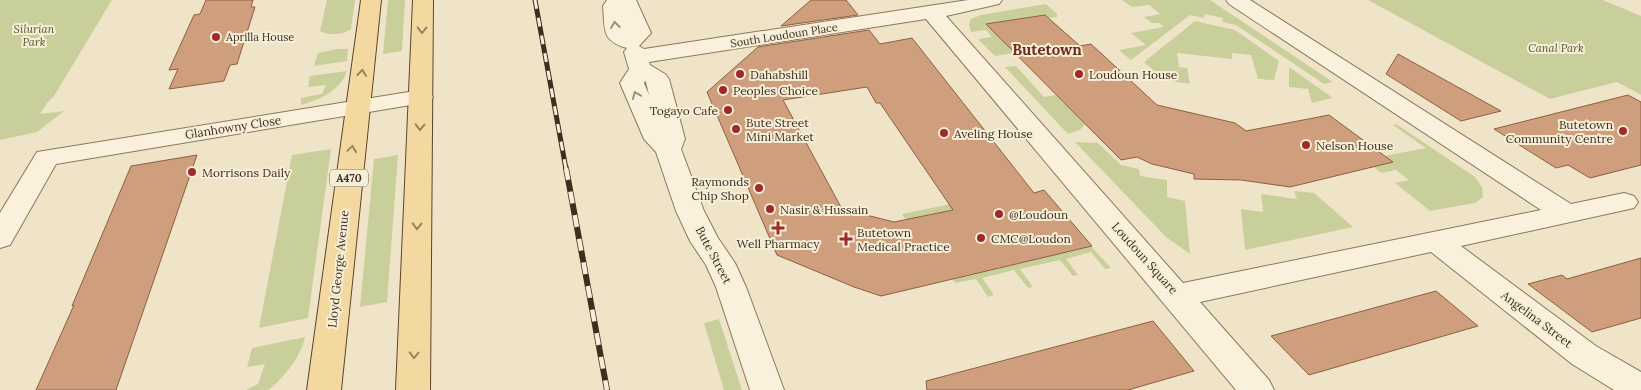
<svg xmlns="http://www.w3.org/2000/svg" width="1641" height="390" font-family="Lora,serif">
<style>
.green{fill:#c9cf9b}
.building{fill:#cf9f7d;stroke:#8d5f41;fill-rule:evenodd}
.lines{fill:none;stroke-linecap:round;stroke-linejoin:round}
.street-casing{stroke:#8d765c;stroke-width:2}
.primary-casing{stroke:#5b4430;stroke-width:2}
.street{fill:#faf1dc;fill-rule:evenodd}
.primary{fill:#f3d9a0;fill-rule:evenodd}
.rail-far1-casing{stroke:#3d2e20;stroke-width:5}
.rail-casing{stroke:#3d2e20;stroke-width:6}
.rail-far1{stroke:#f7eed8;stroke-width:3;stroke-dasharray:9;stroke-linecap:butt}
.rail{stroke:#f7eed8;stroke-width:4.5;stroke-dasharray:12;stroke-linecap:butt}
.oneway{stroke:#9c907e}
.oneway2{stroke:#988460}
.poi-dot{fill:#9e2a2b;stroke:#f7eed8;stroke-width:2}
.labels{text-anchor:middle;dominant-baseline:central;stroke-width:4;stroke-linejoin:round;paint-order:stroke}
.far-park-label{font-size:11px;font-style:italic;fill:#4d5a26;stroke:#f7eed8}
.far-street-label{font-size:11px;fill:#3d2e20;stroke:#f7eed8}
.far-poi-label{font-size:11px;fill:#3d2e20;stroke:#f7eed8;text-anchor:start}
.shield{fill:#f7eed8;stroke:#756857;stroke-width:1}
.shield-label{font-size:11px;font-weight:bold;fill:#3d2e20}
.poi-label{font-size:12px;fill:#3d2e20;stroke:#f7eed8;text-anchor:start}
.street-label{font-size:12px;fill:#3d2e20;stroke:#f7eed8}
.far-district-label{font-size:15px;font-weight:bold;fill:#6b2e1e;stroke:#f7eed8}
</style>
<rect width="100%" height="100%" fill="#f0e4c8"/>
<path class="green" d="M 0,0 L 112,0 L 54,96 L 47,103 L 40,114 L 64,111 L 37,132 L 0,140 Z
M 327,0 L 355,0 L 351,29 C 343,35 329,36 320,31 Z
M 388,0 L 405,0 L 402,51 L 383,54 Z
M 1122,0 L 1210,0 L 1333,82 L 1324,84 L 1236,25 L 1222,22 L 1223,18 L 1205,14 L 1204,18 L 1190,15 L 1131,60 L 1119,50 L 1146,45 L 1131,33 L 1164,27 L 1159,23 L 1152,23 L 1144,17 L 1160,14 L 1149,5 L 1132,7 Z
M 1368,0 L 1603,0 L 1641,16 L 1641,95 L 1617,82 L 1550,99 Z
M 1046,4 L 1057,14 L 1057,17 L 1049,18 L 1045,15 L 987,24 L 1014,53 L 995,56 L 978,39 L 992,37 L 986,30 L 971,32 L 969,25 L 971,19 L 981,15 Z
M 1195,21 L 1235,30 L 1279,61 L 1274,80 L 1258,79 L 1251,55 L 1232,53 L 1232,59 L 1177,53 L 1179,67 L 1187,68 L 1190,84 L 1165,80 L 1144,62 Z
M 337,49 L 348,49 L 347,61 L 314,66 L 318,53 Z
M 1016,66 L 1044,97 L 1056,95 L 1085,124 L 1080,130 L 1068,134 L 1005,67 Z
M 1289,67 L 1333,98 L 1312,103 L 1308,89 L 1289,87 Z
M 347,71 C 340,91 321,99 301,105 L 301,98 L 322,94 L 326,85 L 308,87 L 310,76 Z
M 1396,124 L 1475,177 L 1482,187 L 1483,197 L 1475,203 L 1430,211 L 1395,183 L 1409,180 L 1396,170 L 1381,173 L 1374,167 L 1393,162 L 1384,156 L 1426,148 L 1393,125 Z
M 1075,142 L 1098,143 L 1121,165 L 1139,169 L 1140,176 L 1167,180 L 1167,197 L 1185,201 L 1190,254 L 1166,237 Z
M 331,149 L 308,318 L 259,328 L 292,155 Z
M 398,155 L 387,302 L 360,307 L 374,159 Z
M 1294,191 L 1314,193 L 1353,227 L 1245,250 L 1241,209 L 1263,212 L 1261,194 L 1297,199 Z
M 985,197 L 989,202 L 906,220 L 902,214 Z
M 1091,246 L 1111,268 L 1105,269 L 1091,252 L 1066,259 L 1078,275 L 1073,276 L 1060,260 L 1020,269 L 1033,287 L 1028,288 L 1014,270 L 982,278 L 994,295 L 988,297 L 976,279 L 955,283 L 952,279 Z
M 719,319 L 742,390 L 724,390 L 704,323 Z
M 305,337 C 301,357 284,377 269,390 L 246,390 L 258,384 L 265,364 L 247,367 L 252,348 Z"/>
<path class="building" d="M 206,0 L 253,0 L 251,7 L 255,7 L 237,64 L 230,65 L 224,81 L 169,89 L 178,69 L 169,70 L 194,15 L 200,14 Z
M 811,0 L 846,0 L 858,15 L 781,26 Z
M 1045,15 L 1080,46 L 1091,44 L 1157,105 L 1235,123 L 1246,131 L 1329,115 L 1393,162 L 1290,187 L 1241,180 L 1194,179 L 1194,174 L 1152,164 L 1137,157 L 1121,160 L 986,24 Z
M 869,30 L 880,44 L 912,38 L 1034,193 L 1044,190 L 1092,246 L 881,296 L 854,287 L 777,255 L 707,92 L 758,47 ZM 867,87 L 876,103 L 880,103 L 953,210 L 894,222 L 842,209 L 783,100 Z
M 1398,54 L 1501,111 L 1461,121 L 1386,74 Z
M 1628,95 L 1641,102 L 1641,165 L 1590,178 L 1568,165 L 1556,168 L 1494,129 Z
M 197,155 L 116,390 L 36,390 L 74,305 L 72,306 L 131,166 Z
M 1641,258 L 1641,318 L 1592,332 L 1528,284 L 1562,275 L 1567,279 Z
M 1436,291 L 1478,326 L 1309,375 L 1271,336 Z
M 1153,321 L 1194,371 L 1128,390 L 927,390 L 926,381 Z"/>
<g class="lines">
<defs>
<path id="street" d="M 607,0 L 636,0 L 651,33 L 639,46 L 644,49 L 968,0 L 1002,0 L 999,4 L 946,16 L 1183,283 L 1541,210 L 1229,4 L 1226,0 L 1250,0 L 1571,204 L 1624,193 L 1634,196 L 1638,202 L 1634,208 L 1461,246 L 1596,346 L 1641,372 L 1641,390 L 1614,390 L 1572,364 L 1431,252 L 1200,302 L 1269,380 L 1274,390 L 1236,390 L 926,19 L 649,62 L 650,65 L 665,74 L 669,79 L 685,139 L 681,149 L 704,211 L 718,238 L 735,263 L 746,287 L 784,390 L 750,390 L 716,287 L 706,265 L 690,241 L 676,211 L 656,152 L 644,139 L 620,83 L 629,69 L 624,52 L 627,48 C 601,41 605,29 603,6 ZM 645,81 L 646,82 L 649,95 L 644,83 Z
M 421,90 L 429,92 L 433,97 L 429,102 L 56,164 L 10,245 L 0,248 L 0,213 L 37,152 Z"/>
<path id="primary" d="M 361,0 L 381,0 L 341,390 L 307,390 Z
M 413,0 L 433,0 L 430,390 L 396,390 Z"/>
</defs>
<use href="#street" class="street-casing"/>
<use href="#primary" class="primary-casing"/>
<use href="#street" class="street"/>
<use href="#primary" class="primary"/>
<defs>
<path id="rail-far1" d="M 535,0 L 566,169"/>
<path id="rail" d="M 566,168 L 607,390"/>
</defs>
<use href="#rail-far1" class="rail-far1-casing"/>
<use href="#rail" class="rail-casing"/>
<use href="#rail-far1" class="rail-far1"/>
<use href="#rail" class="rail"/>
</g>
<defs><path id="oneway-chevron" d="M-2-3.5L2.5 0L-2 3.5" fill="none" stroke-width="1.6" stroke-linecap="round" stroke-linejoin="round" transform="scale(1.25)"/></defs>
<g class="oneway">
<use href="#oneway-chevron" transform="translate(615 25) rotate(-97)"/>
<use href="#oneway-chevron" transform="translate(636 95) rotate(-112)"/>
</g>
<g class="oneway2">
<use href="#oneway-chevron" transform="translate(422 30) rotate(91)"/>
<use href="#oneway-chevron" transform="translate(362 73) rotate(-84)"/>
<use href="#oneway-chevron" transform="translate(420 127) rotate(91)"/>
<use href="#oneway-chevron" transform="translate(352 149) rotate(-82)"/>
<use href="#oneway-chevron" transform="translate(417 226) rotate(91)"/>
<use href="#oneway-chevron" transform="translate(414 355) rotate(91)"/>
</g>
<g class="poi-dot">
<circle cx="216" cy="37" r="5"/>
<circle cx="740" cy="74" r="5"/>
<circle cx="1079" cy="74" r="5"/>
<circle cx="723" cy="90" r="5"/>
<circle cx="728" cy="110" r="5"/>
<circle cx="736" cy="129" r="5"/>
<circle cx="1623" cy="131" r="5"/>
<circle cx="944" cy="133" r="5"/>
<circle cx="1306" cy="145" r="5"/>
<circle cx="192" cy="172" r="5"/>
<circle cx="759" cy="188" r="5"/>
<circle cx="770" cy="209" r="5"/>
<circle cx="999" cy="214" r="5"/>
<path d="M775.5 220.5h5v5h5v5h-5v5h-5v-5h-5v-5h5z"/>
<circle cx="981" cy="238" r="5"/>
<path d="M843.5 231.5h5v5h5v5h-5v5h-5v-5h-5v-5h5z"/>
</g>
<g class="labels">
<g class="far-park-label">
<text x="34" y="29">Silurian<tspan x="34" dy="13">Park</tspan></text>
<text x="1556" y="48">Canal Park</text>
</g>
<g class="far-street-label">
<text transform="translate(784 35) rotate(-9)">South Loudoun Place</text>
</g>
<g class="far-poi-label">
<text x="226" y="37">Aprilla House</text>
</g>
<rect class="shield" x="330" y="169.5" width="38" height="17" rx="4"/>
<g class="shield-label">
<text x="349" y="178">A470</text>
</g>
<g class="poi-label">
<text x="750" y="74">Dahabshill</text>
<text x="1089" y="74">Loudoun House</text>
<text x="733" y="90">Peoples Choice</text>
<text x="718" y="110" text-anchor="end">Togayo Cafe</text>
<text x="746" y="122">Bute Street<tspan x="746" dy="14">Mini Market</tspan></text>
<text x="1613" y="124" text-anchor="end">Butetown<tspan x="1613" dy="14">Community Centre</tspan></text>
<text x="954" y="133">Aveling House</text>
<text x="1316" y="145">Nelson House</text>
<text x="202" y="172">Morrisons Daily</text>
<text x="749" y="181" text-anchor="end">Raymonds<tspan x="749" dy="14">Chip Shop</tspan></text>
<text x="780" y="209">Nasir &amp; Hussain</text>
<text x="1009" y="214">@Loudoun</text>
<text x="857" y="232">Butetown<tspan x="857" dy="14">Medical Practice</tspan></text>
<text x="991" y="238">CMC@Loudon</text>
<text x="778" y="243" text-anchor="middle">Well Pharmacy</text>
</g>
<g class="street-label">
<text transform="translate(233 127) rotate(-9)">Glanhowny Close</text>
<text transform="translate(714 255) rotate(62)">Bute Street</text>
<text transform="translate(1145 258) rotate(48)">Loudoun Square</text>
<text transform="translate(338 269) rotate(-84)">Lloyd George Avenue</text>
<text transform="translate(1537 319) rotate(37)">Angelina Street</text>
</g>
<g class="far-district-label">
<text x="1047" y="49">Butetown</text>
</g>
</g>
</svg>
